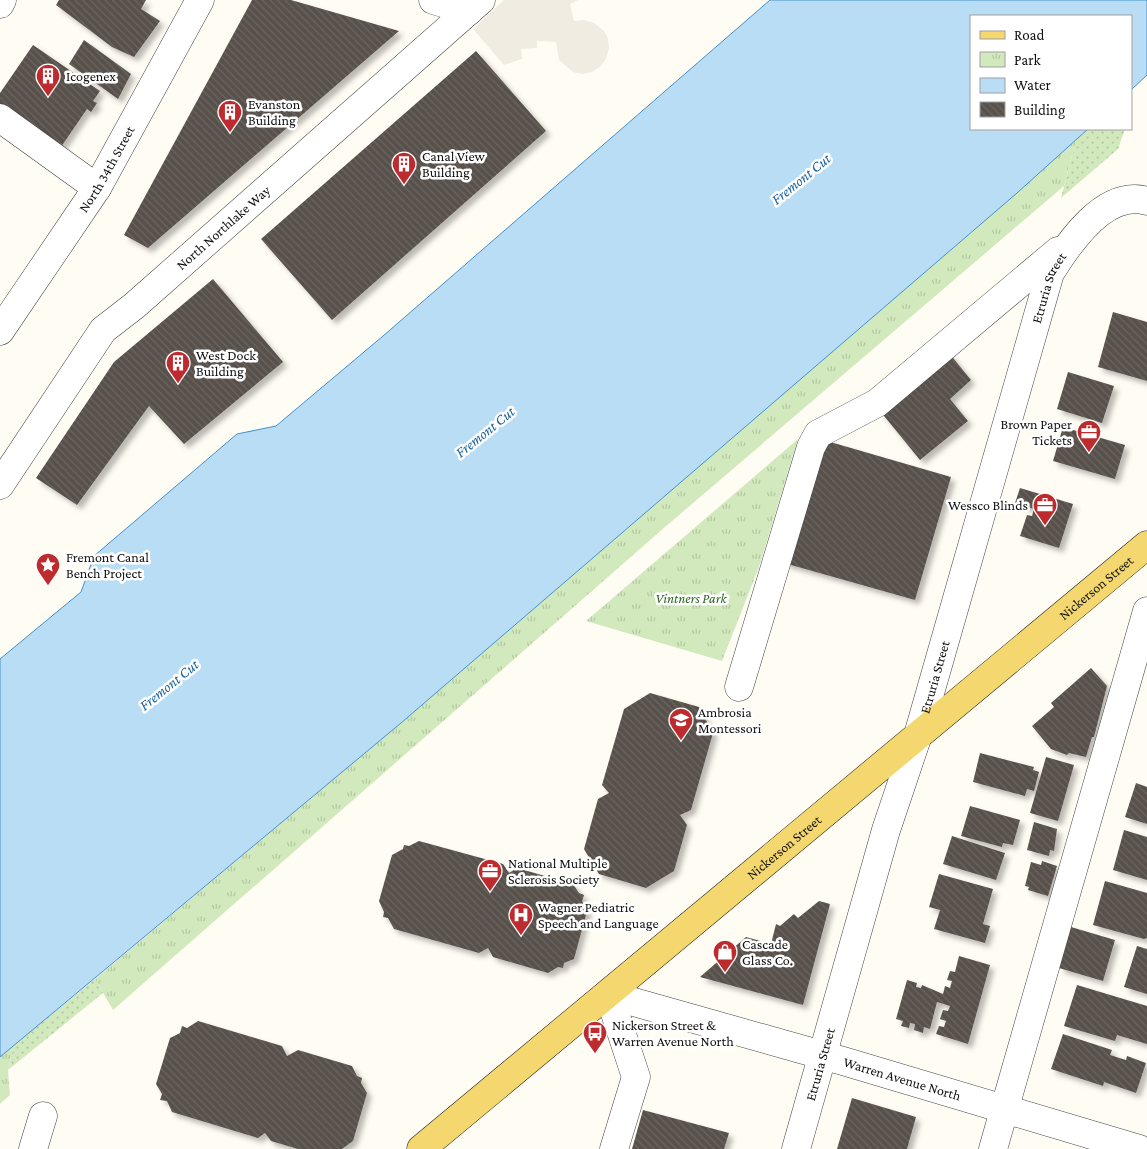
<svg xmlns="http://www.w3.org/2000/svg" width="1147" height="1149" font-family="'Crimson Pro',serif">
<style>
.grass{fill:url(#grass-dots)}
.park{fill:url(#park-tufts)}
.plaza{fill:#f0ece1}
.water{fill:#b9ddf5;stroke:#4290ca}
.building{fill:url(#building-back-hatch);filter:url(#shadow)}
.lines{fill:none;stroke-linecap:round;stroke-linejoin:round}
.minor-casing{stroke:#434343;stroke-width:29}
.major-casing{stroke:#212121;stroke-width:29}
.minor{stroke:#fff;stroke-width:28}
.major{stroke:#f4d76e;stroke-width:28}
.labels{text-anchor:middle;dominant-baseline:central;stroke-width:5;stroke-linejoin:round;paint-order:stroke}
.poi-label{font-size:14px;fill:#101010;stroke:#fff;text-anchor:start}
.street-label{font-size:14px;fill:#101010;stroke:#fff}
.park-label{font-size:14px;font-style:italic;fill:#2e6721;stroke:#fff}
.water-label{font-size:15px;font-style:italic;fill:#1b629f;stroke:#fff}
</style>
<defs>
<pattern id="grass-dots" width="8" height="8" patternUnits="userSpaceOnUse" patternTransform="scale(1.25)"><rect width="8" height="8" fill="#d2e9bd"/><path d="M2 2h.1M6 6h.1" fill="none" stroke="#b3c7a1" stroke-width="1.8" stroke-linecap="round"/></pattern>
<pattern id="park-tufts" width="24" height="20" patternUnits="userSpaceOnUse" patternTransform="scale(1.25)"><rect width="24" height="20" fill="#d2e9bd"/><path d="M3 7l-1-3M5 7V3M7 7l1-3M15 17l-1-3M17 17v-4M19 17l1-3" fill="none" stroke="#b3c7a1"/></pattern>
<pattern id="building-back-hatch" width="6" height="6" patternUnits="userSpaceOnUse" patternTransform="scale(1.25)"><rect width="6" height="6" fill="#58514c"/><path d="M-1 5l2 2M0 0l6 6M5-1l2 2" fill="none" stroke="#6b6561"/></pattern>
<filter id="shadow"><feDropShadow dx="4.5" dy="4.5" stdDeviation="2.5" flood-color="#0004"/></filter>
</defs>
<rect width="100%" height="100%" fill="#fffdf3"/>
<path class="grass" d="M 1088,129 L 1125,129 L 1118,149 L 1061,198 L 1076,140 Z
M 95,979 L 103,993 L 8,1070 L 14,1045 Z"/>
<path class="park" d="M 1076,140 L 1064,186 L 665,527 L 113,1010 L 95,979 L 401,723 L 1017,193 Z
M 798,439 L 759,567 L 722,661 L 586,621 Z
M 14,1045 L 8,1070 L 10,1095 L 0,1104 L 0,1057 Z"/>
<path class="plaza" d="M 504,0 L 578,0 L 570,4 L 574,21 L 584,20 L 594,23 L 604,31 L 608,38 L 609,48 L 606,59 L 600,67 L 592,72 L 583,74 L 573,72 L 559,60 L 556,42 L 537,41 L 537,48 L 521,49 L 522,59 L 504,65 L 473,29 Z"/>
<path class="water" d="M 770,0 L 1147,0 L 1147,75 L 1131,90 L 1131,16 L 971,16 L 971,129 L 1088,129 L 1017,193 L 401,723 L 0,1057 L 0,659 L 81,592 L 94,556 L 237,434 L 276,426 L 383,336 Z"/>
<path class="building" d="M 59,0 L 146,0 L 141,9 L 160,21 L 134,57 L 112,47 L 56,5 Z
M 252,0 L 291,0 L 399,31 L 148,248 L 124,235 Z
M 84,40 L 131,74 L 118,99 L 69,64 Z
M 33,45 L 100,91 L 93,101 L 97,103 L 91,112 L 87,109 L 61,147 L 0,106 L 0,93 Z
M 476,51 L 546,131 L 332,320 L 261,239 Z
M 213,279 L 283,362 L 184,444 L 149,406 L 77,505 L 36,478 L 114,362 Z
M 1113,312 L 1147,322 L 1147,381 L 1098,367 Z
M 949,353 L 971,380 L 950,399 L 968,421 L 920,460 L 880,411 Z
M 1068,372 L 1114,386 L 1102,423 L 1057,409 Z
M 1063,427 L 1125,445 L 1115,479 L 1053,461 Z
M 820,439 L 951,477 L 915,600 L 784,563 Z
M 1020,488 L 1073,504 L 1059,548 L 1020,536 L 1027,515 L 1032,516 L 1034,509 L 1015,503 Z
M 1091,668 L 1107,686 L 1094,737 L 1092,737 L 1086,757 L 1069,753 L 1067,755 L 1051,749 L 1032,726 L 1054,707 L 1051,703 Z
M 650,693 L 699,707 L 713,733 L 691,810 L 680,815 L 687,825 L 674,871 L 646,888 L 599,874 L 584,849 L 598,799 L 609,793 L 602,785 L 624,709 Z
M 980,753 L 1034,767 L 1033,770 L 1039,772 L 1034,791 L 1027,789 L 1025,796 L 973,782 Z
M 1046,757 L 1074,765 L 1058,821 L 1030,813 Z
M 1136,783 L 1147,787 L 1147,824 L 1125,817 Z
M 970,806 L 1020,820 L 1013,845 L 1003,843 L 1002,847 L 961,836 Z
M 1034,822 L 1057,829 L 1054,851 L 1050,850 L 1049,856 L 1027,850 Z
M 1124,830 L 1147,837 L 1147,880 L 1113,870 Z
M 952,836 L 1005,853 L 996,880 L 943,864 Z
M 419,841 L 503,864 L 509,873 L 517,868 L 573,884 L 579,893 L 584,895 L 582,901 L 587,911 L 574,959 L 564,963 L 563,968 L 558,967 L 548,973 L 493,957 L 488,948 L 479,953 L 394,929 L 388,918 L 383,917 L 384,912 L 379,901 L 392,855 L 403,849 L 404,845 L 409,846 Z
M 1042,861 L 1057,866 L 1048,896 L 1028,890 L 1029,887 L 1025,886 L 1031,862 L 1041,865 Z
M 939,874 L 993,889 L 983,924 L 990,926 L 985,943 L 934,929 L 940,910 L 929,907 Z
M 1105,881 L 1147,893 L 1147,938 L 1144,939 L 1093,925 Z
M 819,901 L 830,904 L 803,1005 L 700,977 L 746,937 L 771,944 L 776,924 L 780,926 L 794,914 L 798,918 Z
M 1071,927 L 1115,940 L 1103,981 L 1059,968 Z
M 1137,946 L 1147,949 L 1147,994 L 1124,987 Z
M 959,956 L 990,965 L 968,1044 L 936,1034 L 939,1026 L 944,1027 L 946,1021 L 940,1019 L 943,1010 L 948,1011 L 950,1006 L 937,1002 L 930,1029 L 924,1027 L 923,1033 L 914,1030 L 915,1024 L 910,1023 L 909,1028 L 901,1026 L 903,1021 L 896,1019 L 907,980 L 917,983 L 916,987 L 921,988 L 922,985 L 943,994 L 945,986 L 950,988 L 952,981 L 947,980 L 950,971 L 955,972 Z
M 1077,985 L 1147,1006 L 1147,1044 L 1117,1035 L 1115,1041 L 1064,1026 Z
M 198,1021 L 282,1046 L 287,1056 L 298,1050 L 352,1066 L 357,1076 L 362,1078 L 361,1083 L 367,1093 L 353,1141 L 342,1149 L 298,1149 L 271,1141 L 265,1133 L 258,1138 L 172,1112 L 167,1101 L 160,1100 L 162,1094 L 156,1084 L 170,1038 L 180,1033 L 182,1026 L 187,1028 Z
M 1063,1034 L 1112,1050 L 1110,1055 L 1126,1060 L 1127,1056 L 1146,1063 L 1136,1093 L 1104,1082 L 1103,1086 L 1051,1069 Z
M 852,1098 L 916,1117 L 907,1149 L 837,1149 Z
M 643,1110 L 729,1133 L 724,1149 L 632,1149 Z"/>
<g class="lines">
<defs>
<g id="minor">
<path d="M 433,0 L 469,11"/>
<path d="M 0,4 L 2,0"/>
<path d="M 0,118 L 97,188"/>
<path id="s1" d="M 0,331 L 97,188 L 200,0"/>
<path id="s2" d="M 0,485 L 103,330 L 134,306 L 481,0"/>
<path d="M 739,687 L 811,447 L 818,434 L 877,403 L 1058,251"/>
<path id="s3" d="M 609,995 L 843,1061 L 1139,1149"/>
<path d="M 609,995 L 636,1077 L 614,1149"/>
<path d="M 33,1149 L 43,1116"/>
<path id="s4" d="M 796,1149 L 886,830 L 918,735 L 1050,273 C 1068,244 1105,188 1147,201"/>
<path d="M 993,1149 L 1147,611"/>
</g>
<g id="major">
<path id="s5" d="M 421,1149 L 1147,545"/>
</g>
</defs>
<use href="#minor" class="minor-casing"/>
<use href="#major" class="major-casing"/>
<use href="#minor" class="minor"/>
<use href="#major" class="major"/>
</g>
<defs>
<symbol id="building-pin" viewBox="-11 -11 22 30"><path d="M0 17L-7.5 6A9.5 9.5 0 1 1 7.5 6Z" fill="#bd2b2e" stroke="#fff"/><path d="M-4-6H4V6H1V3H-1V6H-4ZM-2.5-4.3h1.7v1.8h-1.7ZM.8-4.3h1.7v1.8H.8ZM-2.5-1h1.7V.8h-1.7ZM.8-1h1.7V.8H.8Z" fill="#fff"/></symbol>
<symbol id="office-pin" viewBox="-11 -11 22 30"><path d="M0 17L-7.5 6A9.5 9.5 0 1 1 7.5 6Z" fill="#bd2b2e" stroke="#fff"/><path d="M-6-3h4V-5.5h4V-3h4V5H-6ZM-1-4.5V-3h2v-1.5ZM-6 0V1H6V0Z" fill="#fff"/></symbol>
<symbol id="sight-pin" viewBox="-11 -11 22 30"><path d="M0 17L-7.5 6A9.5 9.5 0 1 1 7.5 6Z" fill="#bd2b2e" stroke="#fff"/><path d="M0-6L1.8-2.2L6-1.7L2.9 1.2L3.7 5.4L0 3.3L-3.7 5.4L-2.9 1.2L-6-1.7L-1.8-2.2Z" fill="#fff"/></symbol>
<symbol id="school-pin" viewBox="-11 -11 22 30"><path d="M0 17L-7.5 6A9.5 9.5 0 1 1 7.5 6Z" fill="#bd2b2e" stroke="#fff"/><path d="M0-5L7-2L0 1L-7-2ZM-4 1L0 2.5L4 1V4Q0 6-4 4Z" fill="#fff"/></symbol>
<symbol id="hospital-pin" viewBox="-11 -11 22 30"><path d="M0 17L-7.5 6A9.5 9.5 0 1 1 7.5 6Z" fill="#bd2b2e" stroke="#fff"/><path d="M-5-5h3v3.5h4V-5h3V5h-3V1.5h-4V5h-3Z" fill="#fff"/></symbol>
<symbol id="shop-pin" viewBox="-11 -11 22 30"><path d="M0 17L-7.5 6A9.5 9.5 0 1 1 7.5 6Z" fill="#bd2b2e" stroke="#fff"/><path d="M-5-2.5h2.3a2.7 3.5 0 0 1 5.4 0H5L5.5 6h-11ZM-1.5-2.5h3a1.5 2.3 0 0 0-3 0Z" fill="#fff"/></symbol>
<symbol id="bus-pin" viewBox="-11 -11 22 30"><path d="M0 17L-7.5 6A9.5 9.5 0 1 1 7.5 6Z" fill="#bd2b2e" stroke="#fff"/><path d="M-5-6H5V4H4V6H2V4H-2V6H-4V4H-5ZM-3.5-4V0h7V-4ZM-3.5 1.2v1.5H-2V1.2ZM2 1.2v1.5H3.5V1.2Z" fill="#fff"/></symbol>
</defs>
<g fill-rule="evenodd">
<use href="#building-pin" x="34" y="62" width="28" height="38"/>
<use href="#building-pin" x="216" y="98" width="28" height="38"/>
<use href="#building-pin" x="390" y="150" width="28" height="38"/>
<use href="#building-pin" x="164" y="349" width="28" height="38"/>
<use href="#office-pin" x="1075" y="418" width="28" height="38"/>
<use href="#office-pin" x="1031" y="491" width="28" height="38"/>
<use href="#sight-pin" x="34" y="551" width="28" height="38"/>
<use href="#school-pin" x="667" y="706" width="28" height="38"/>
<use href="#office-pin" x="476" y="857" width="28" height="38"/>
<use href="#hospital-pin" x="507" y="901" width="28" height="38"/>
<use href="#shop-pin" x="711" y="938" width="28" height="38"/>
<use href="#bus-pin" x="581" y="1019" width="28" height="38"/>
</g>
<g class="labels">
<g class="poi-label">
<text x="66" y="76">Icogenex</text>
<text x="248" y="104">Evanston<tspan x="248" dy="16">Building</tspan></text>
<text x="422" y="156">Canal View<tspan x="422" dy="16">Building</tspan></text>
<text x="196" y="355">West Dock<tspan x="196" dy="16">Building</tspan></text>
<text x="1072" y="424" text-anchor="end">Brown Paper<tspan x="1072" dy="16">Tickets</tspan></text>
<text x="1028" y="505" text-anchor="end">Wessco Blinds</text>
<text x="66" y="557">Fremont Canal<tspan x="66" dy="16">Bench Project</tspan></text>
<text x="698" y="712">Ambrosia<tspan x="698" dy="16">Montessori</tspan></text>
<text x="508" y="863">National Multiple<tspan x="508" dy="16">Sclerosis Society</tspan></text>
<text x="538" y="907">Wagner Pediatric<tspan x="538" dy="16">Speech and Language</tspan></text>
<text x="742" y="944">Cascade<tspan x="742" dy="16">Glass Co.</tspan></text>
<text x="612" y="1025">Nickerson Street &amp;<tspan x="612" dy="16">Warren Avenue North</tspan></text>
</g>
<g class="street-label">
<text stroke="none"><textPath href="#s1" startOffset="194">North 34th Street</textPath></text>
<text stroke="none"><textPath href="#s2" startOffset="344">North Northlake Way</textPath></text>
<text stroke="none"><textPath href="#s4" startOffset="898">Etruria Street</textPath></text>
<text stroke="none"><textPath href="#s5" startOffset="878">Nickerson Street</textPath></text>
<text stroke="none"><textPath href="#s4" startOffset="492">Etruria Street</textPath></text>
<text stroke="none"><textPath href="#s5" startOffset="472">Nickerson Street</textPath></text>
<text stroke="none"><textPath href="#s4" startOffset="88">Etruria Street</textPath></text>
<text stroke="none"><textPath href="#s3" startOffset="305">Warren Avenue North</textPath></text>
</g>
<g class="park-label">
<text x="691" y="598">Vintners Park</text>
</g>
<g class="water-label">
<text transform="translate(801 179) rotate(-39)">Fremont Cut</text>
<text transform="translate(485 432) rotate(-39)">Fremont Cut</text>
<text transform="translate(169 685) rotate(-39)">Fremont Cut</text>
</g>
</g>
<rect x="970" y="15" width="162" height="115" fill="#ffffff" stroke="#9f9f9f"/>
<rect x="980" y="31" width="25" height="8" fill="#f4d76e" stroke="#9f9f9f"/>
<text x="1014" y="40" font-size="15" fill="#101010">Road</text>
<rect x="980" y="52" width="25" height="15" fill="url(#park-tufts)" stroke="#9f9f9f"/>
<text x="1014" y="65" font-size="15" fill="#101010">Park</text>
<rect x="980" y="78" width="25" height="15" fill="#b9ddf5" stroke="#9f9f9f"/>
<text x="1014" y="90" font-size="15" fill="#101010">Water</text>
<rect x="980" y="102" width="25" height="15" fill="url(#building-back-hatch)" stroke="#9f9f9f"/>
<text x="1014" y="115" font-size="15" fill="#101010">Building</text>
</svg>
